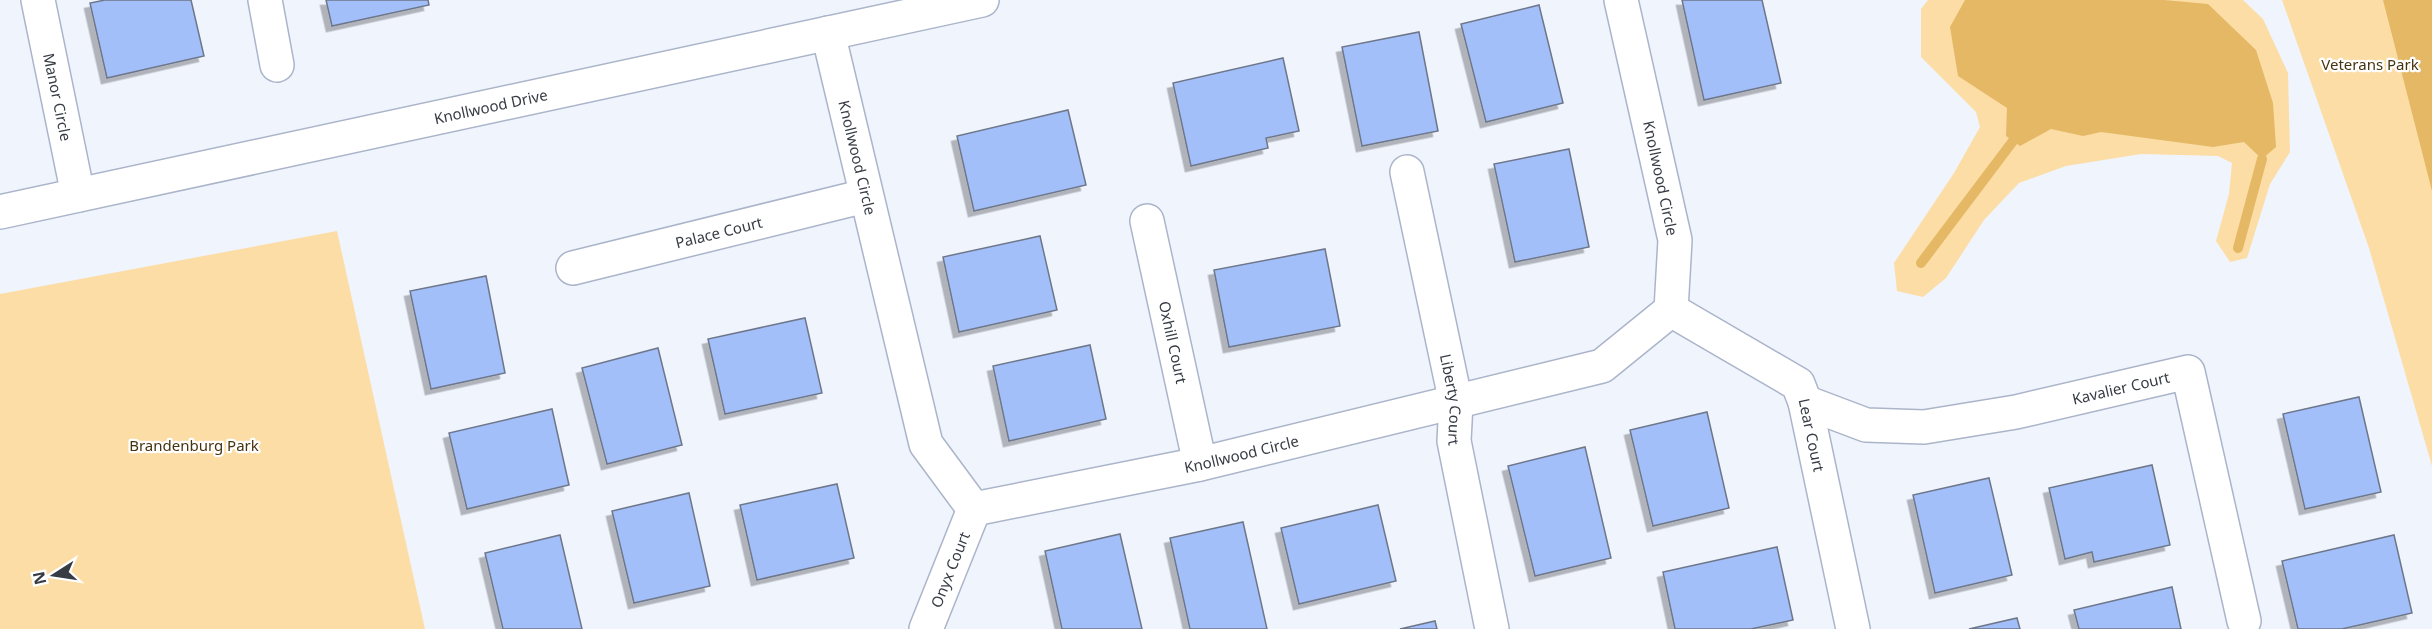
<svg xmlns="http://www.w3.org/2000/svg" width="2432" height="629" font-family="'Noto Sans',sans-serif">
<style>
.green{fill:#fcdda6}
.water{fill:#e4b865}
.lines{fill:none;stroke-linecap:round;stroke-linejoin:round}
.stream{stroke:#e4b865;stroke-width:10}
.building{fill:#a2bffa;stroke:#6e778a;stroke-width:1.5;filter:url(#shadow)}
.minor-casing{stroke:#abb5ca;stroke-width:36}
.tertiary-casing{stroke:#abb5ca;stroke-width:36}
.minor{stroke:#fff;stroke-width:33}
.tertiary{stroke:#fff;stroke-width:33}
.labels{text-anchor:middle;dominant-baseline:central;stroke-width:4.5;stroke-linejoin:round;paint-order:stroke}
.park-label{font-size:15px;fill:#463410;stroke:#fff}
.street-label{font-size:15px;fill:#373b44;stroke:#fff}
</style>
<defs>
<filter id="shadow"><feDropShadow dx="-5.5" dy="5.5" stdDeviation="0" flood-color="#0004"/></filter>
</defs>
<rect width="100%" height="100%" fill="#f0f4fd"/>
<path class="green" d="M 1928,0 L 2243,0 L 2263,19 L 2288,73 L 2290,152 L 2270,184 L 2247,258 L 2230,262 L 2216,241 L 2229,194 L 2232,163 L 2218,156 L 2141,154 L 2066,166 L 2019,183 L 1984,220 L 1946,278 L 1923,297 L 1897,291 L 1894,263 L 1954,173 L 1980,127 L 1976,112 L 1921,57 L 1921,9 Z
M 2282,0 L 2432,0 L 2432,466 L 2369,248 Z
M 337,231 L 425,629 L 0,629 L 0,294 Z"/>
<path class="water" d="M 1965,0 L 2164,0 L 2208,4 L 2256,50 L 2273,103 L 2276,147 L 2262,159 L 2244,142 L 2213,147 L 2101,132 L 2083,136 L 2051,129 L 2020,146 L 2006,136 L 2007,108 L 1958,76 L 1950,27 Z
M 2383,0 L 2432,0 L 2432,191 Z"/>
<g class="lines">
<path class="stream" d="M 2238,248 L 2262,159
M 1921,263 L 2013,141"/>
</g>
<path class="building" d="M 105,0 L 191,0 L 204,56 L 107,78 L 90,3 Z
M 326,0 L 428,0 L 429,5 L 332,26 Z
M 1682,0 L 1762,0 L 1781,83 L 1704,100 Z
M 1539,5 L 1563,103 L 1486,122 L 1461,24 Z
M 1419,32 L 1438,131 L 1362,146 L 1342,47 Z
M 1283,58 L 1299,131 L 1266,138 L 1268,148 L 1191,166 L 1173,83 Z
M 1068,110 L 1086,185 L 974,211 L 957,136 Z
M 1569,149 L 1589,247 L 1515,262 L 1494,164 Z
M 1040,236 L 1057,310 L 959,332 L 943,257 Z
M 1325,249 L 1340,326 L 1229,347 L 1214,270 Z
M 486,276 L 505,373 L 431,389 L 410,291 Z
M 805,318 L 822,393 L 725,414 L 708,339 Z
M 1090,345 L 1106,419 L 1009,441 L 993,366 Z
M 658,348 L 682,445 L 607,464 L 582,368 Z
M 2359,397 L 2381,492 L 2305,509 L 2283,414 Z
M 552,409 L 569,485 L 467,509 L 449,433 Z
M 1707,412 L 1729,508 L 1653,526 L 1630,430 Z
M 1585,447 L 1611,558 L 1535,576 L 1508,466 Z
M 2152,465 L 2170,545 L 2094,562 L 2092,552 L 2065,559 L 2049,488 Z
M 1989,478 L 2012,575 L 1935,593 L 1913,495 Z
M 837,484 L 854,558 L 757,580 L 740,505 Z
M 689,493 L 710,586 L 634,603 L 612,511 Z
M 1378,505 L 1396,581 L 1299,604 L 1281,528 Z
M 1243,522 L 1267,629 L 1190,629 L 1170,538 Z
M 1120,534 L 1142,629 L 1062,629 L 1045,551 Z
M 560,535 L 582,629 L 503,629 L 485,553 Z
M 2394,535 L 2412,613 L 2342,629 L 2298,629 L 2282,561 Z
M 1777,547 L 1793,620 L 1751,629 L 1675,629 L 1663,572 Z
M 2172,587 L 2181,629 L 2079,629 L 2074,610 Z
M 2017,618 L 2020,629 L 1969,629 Z
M 1435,621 L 1437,629 L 1400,629 Z"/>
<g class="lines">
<defs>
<g id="minor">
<path id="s1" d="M 38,0 L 78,195"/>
<path d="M 265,0 L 277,65"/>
<path id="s2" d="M 828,33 L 926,444 L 974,509"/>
<path id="s3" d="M 1407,172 L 1456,403 L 1454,441 L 1492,629"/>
<path id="s4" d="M 1147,221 L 1200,464"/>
<path id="s5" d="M 573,268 L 865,196"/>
<path id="s6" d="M 1671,310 L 1798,384 L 1805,402 L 1853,629"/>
<path id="s7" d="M 1805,402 L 1866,425 L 1924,427 L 2016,412 L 2188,372 L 2244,621"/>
<path id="s8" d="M 974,509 L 1200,464 L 1602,366 L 1671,310 L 1675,240 L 1621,0"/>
<path id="s9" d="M 926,629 L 974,509"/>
</g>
<g id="tertiary">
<path id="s10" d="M 0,212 L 982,0"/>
</g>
</defs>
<use href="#minor" class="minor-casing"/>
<use href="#tertiary" class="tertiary-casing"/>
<use href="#minor" class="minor"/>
<use href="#tertiary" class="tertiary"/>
</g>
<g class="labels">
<g class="park-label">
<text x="2370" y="64">Veterans Park</text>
<text x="194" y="445">Brandenburg Park</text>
</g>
<g class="street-label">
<text stroke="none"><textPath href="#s1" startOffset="99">Manor Circle</textPath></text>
<text stroke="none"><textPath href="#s10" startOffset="502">Knollwood Drive</textPath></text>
<text stroke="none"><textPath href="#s2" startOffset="128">Knollwood Circle</textPath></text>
<text transform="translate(1661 178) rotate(78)">Knollwood Circle</text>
<text stroke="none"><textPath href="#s5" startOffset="150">Palace Court</textPath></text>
<text stroke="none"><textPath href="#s4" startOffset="124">Oxhill Court</textPath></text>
<text stroke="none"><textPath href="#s7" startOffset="324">Kavalier Court</textPath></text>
<text stroke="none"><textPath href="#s3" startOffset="232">Liberty Court</textPath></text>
<text stroke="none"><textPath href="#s6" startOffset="200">Lear Court</textPath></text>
<text stroke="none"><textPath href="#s8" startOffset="273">Knollwood Circle</textPath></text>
<text stroke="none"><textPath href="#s9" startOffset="64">Onyx Court</textPath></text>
</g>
</g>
<g transform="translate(54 575) rotate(258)" stroke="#ffffff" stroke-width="4.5" paint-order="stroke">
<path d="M0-4.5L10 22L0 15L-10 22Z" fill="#373b44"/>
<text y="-9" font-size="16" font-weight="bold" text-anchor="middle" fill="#373b44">N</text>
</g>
</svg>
